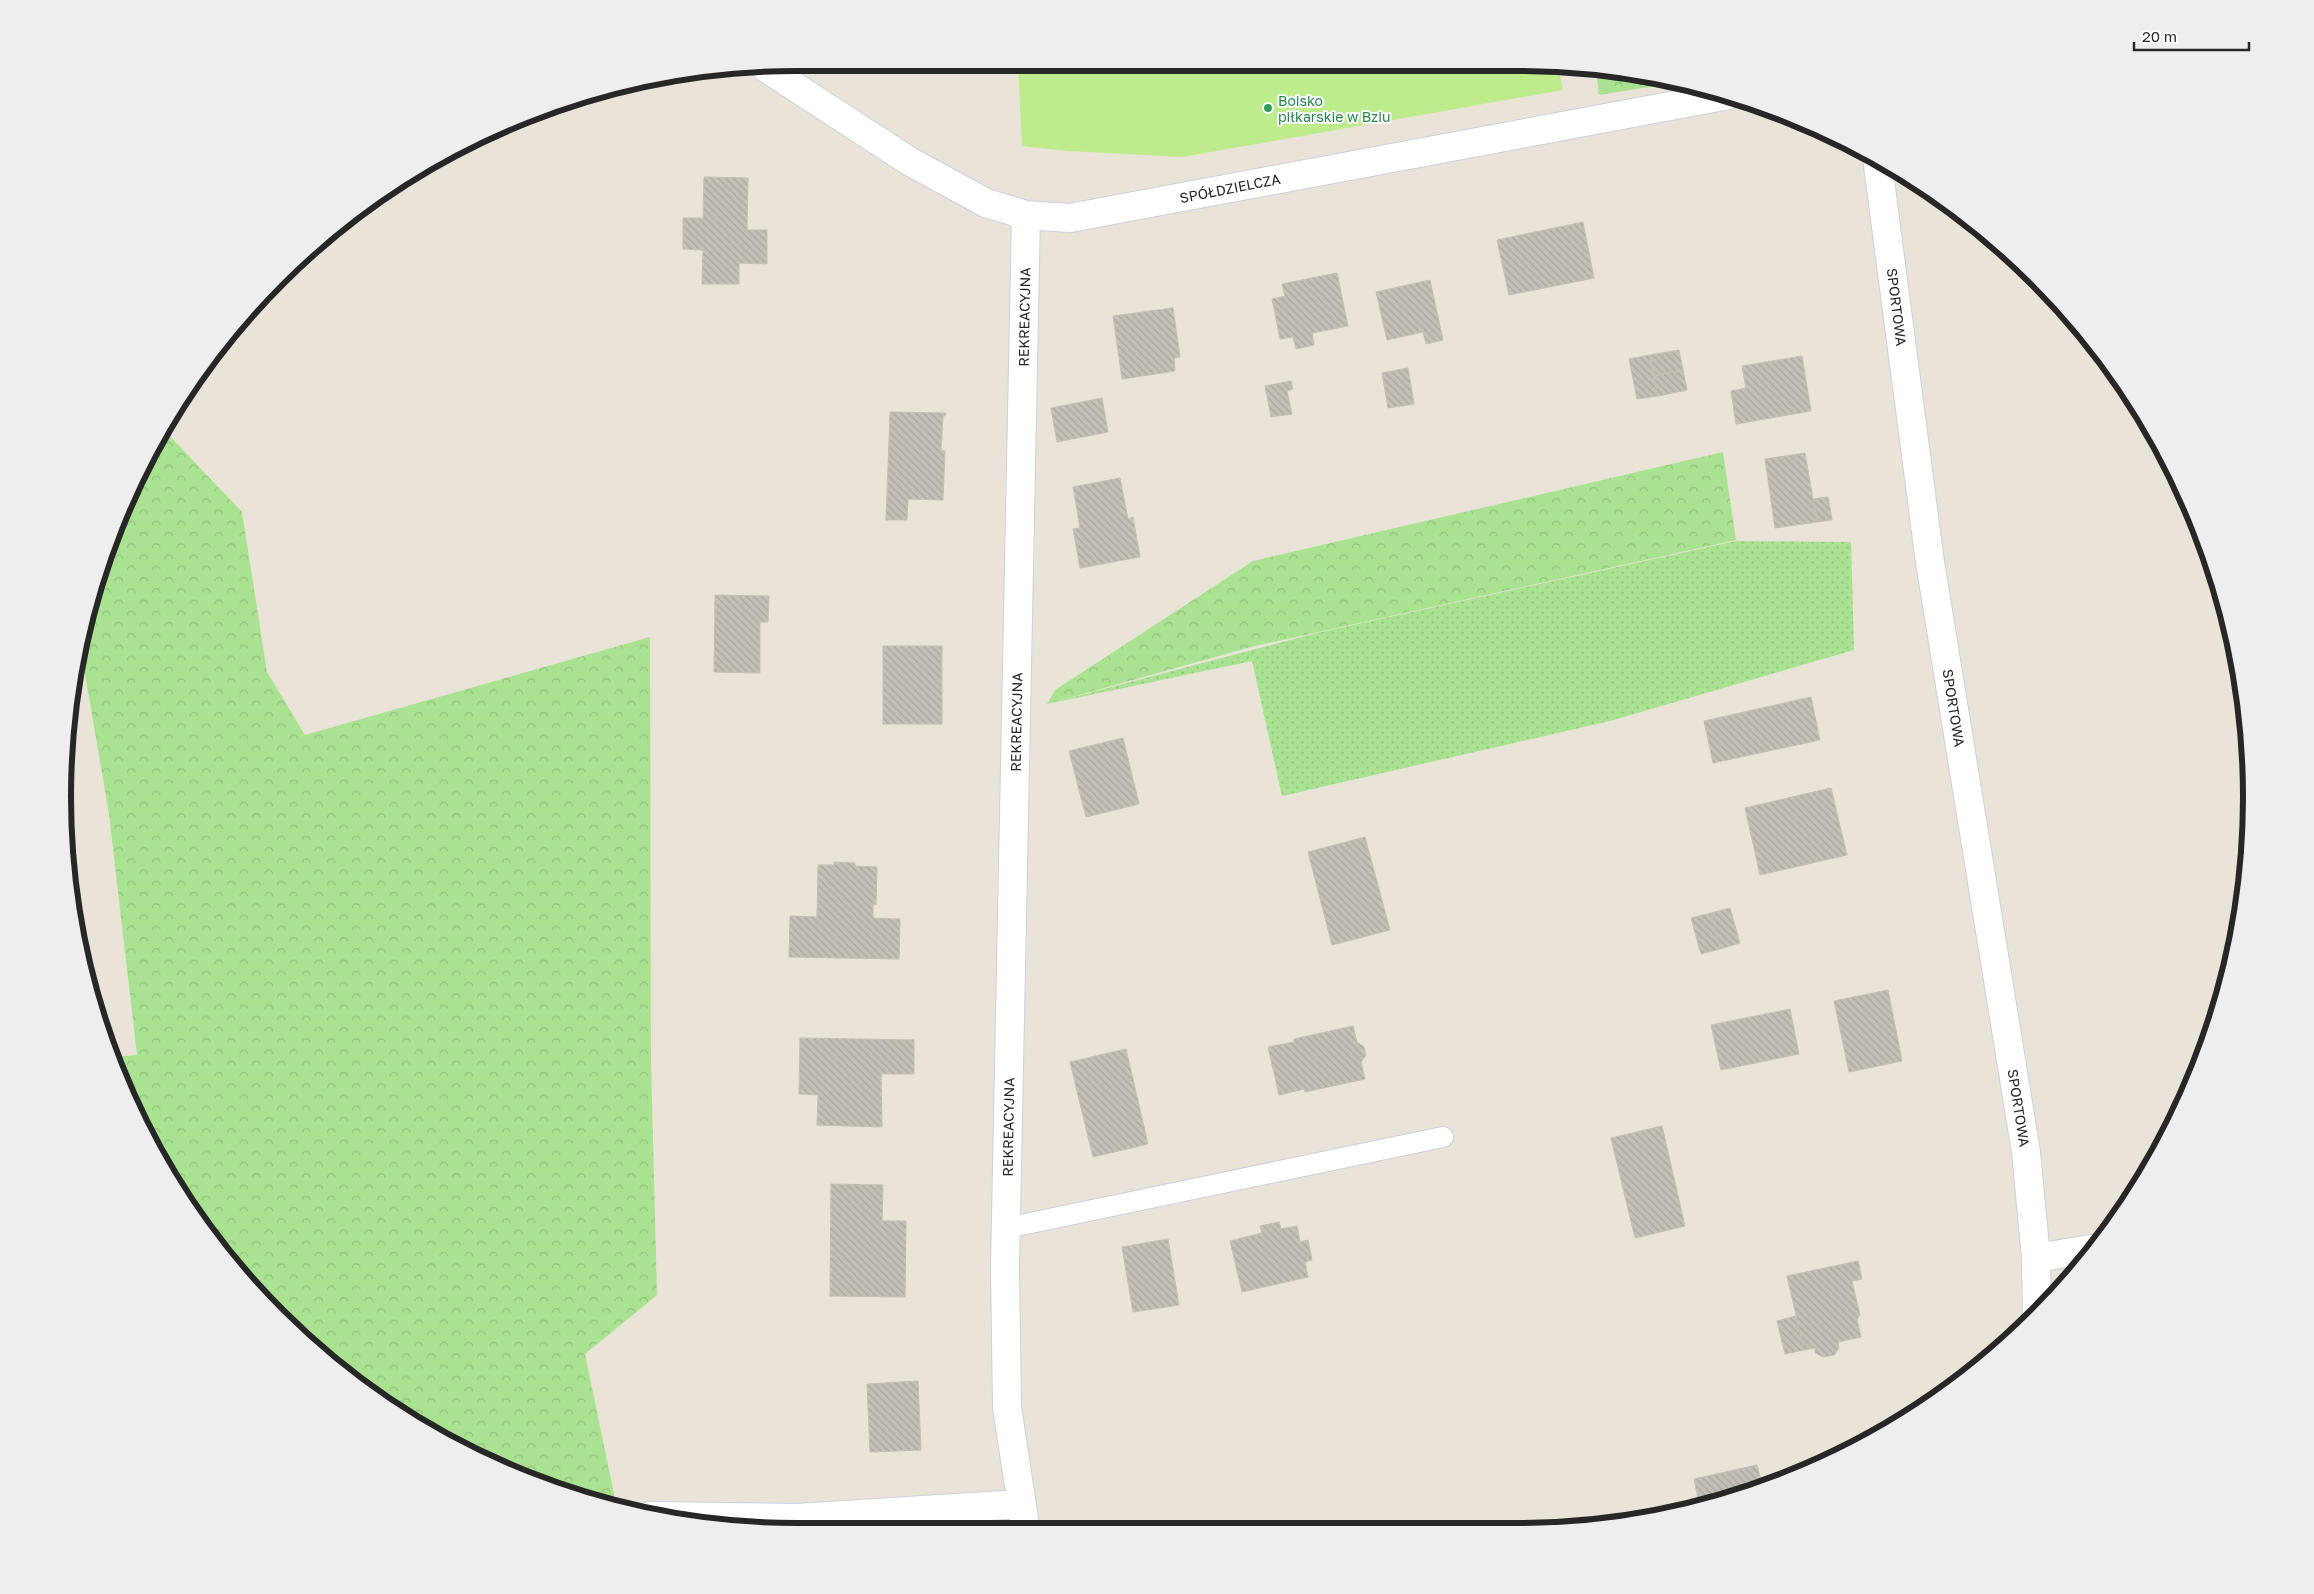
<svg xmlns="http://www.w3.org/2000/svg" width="2314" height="1594" font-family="'Golos Text',sans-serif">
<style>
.grass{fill:url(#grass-dots)}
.forest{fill:url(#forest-crowns)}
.pitch{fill:#beeb8c}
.building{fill:url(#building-back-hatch);stroke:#c5bfb1}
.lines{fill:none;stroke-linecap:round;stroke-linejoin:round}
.lane-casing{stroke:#cdd0e1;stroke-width:22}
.street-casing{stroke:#cdd0e1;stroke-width:30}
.lane{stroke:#fff;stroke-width:20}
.street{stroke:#fff;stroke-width:28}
.leisure-dot{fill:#2e9e5b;stroke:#fff;stroke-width:2}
.labels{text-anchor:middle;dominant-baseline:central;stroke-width:4;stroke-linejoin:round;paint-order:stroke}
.leisure-label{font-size:14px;fill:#27864d;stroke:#fff;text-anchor:start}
.street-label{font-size:14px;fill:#272727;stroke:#fff}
.rim{fill:none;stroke:#272727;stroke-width:6}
</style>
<defs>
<pattern id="grass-dots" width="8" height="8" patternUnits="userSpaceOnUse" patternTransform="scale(1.25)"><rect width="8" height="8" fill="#a9e391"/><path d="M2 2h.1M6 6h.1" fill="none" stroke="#91c37d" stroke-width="1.8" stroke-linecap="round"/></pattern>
<pattern id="forest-crowns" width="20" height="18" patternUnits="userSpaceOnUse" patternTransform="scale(1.25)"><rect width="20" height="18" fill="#a9e391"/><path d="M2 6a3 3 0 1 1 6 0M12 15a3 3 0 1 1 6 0" fill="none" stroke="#91c37d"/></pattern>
<pattern id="building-back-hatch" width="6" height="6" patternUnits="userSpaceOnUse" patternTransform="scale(1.25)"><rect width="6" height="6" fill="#c5c0b7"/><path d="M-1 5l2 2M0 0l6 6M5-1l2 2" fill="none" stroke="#a9a59d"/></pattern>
</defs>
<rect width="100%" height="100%" fill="#eae3d7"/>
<path class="grass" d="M 1736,541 L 1851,542 L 1854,650 L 1610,721 L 1282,796 L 1252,661 L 1047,704 L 1317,633 Z"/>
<path class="forest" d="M 1596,70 L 1660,77 L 1681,82 L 1599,95 Z
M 162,428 L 242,512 L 267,672 L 305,735 L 650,637 L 651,1062 L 657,1295 L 585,1354 L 614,1494 L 613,1505 L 516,1475 L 389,1408 L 277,1316 L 186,1205 L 138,1122 L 111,1057 L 137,1055 L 109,814 L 80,645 L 88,607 L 119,516 Z
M 1723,452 L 1736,540 L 1251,647 L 1047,704 L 1055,690 L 1253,561 Z"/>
<path class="pitch" d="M 1517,63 L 1558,67 L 1563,90 L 1182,157 L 1068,151 L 1022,146 L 1018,66 Z"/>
<path class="building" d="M 704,177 L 748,178 L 747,230 L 767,230 L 767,264 L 739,263 L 739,284 L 702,284 L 703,250 L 683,249 L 683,218 L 703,218 Z
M 1583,222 L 1594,278 L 1509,295 L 1497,240 Z
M 1337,273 L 1348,326 L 1312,333 L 1314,345 L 1296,349 L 1293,337 L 1280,339 L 1272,299 L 1285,296 L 1282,284 Z
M 1430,280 L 1443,340 L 1426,344 L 1423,332 L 1387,340 L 1376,292 Z
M 1173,308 L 1180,357 L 1174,358 L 1175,371 L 1122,379 L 1113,316 Z
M 1679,350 L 1683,370 L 1653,376 L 1650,355 Z
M 1650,355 L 1658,396 L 1637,399 L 1629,359 Z
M 1802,356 L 1811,411 L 1736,424 L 1731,391 L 1746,388 L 1742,366 Z
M 1408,368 L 1414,404 L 1388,408 L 1382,373 Z
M 1683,370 L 1687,390 L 1658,396 L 1653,376 Z
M 1291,381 L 1293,389 L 1287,391 L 1292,414 L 1271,417 L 1265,386 Z
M 1102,398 L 1108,432 L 1057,442 L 1051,408 Z
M 890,412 L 946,413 L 945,416 L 943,416 L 941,450 L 945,451 L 943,500 L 908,499 L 907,520 L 886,520 Z
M 1805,453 L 1817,522 L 1775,528 L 1765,459 Z
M 1120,478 L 1128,519 L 1133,517 L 1140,557 L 1080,568 L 1073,529 L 1080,528 L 1073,487 Z
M 1828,497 L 1832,520 L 1817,522 L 1813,499 Z
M 715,595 L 769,596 L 768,622 L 760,622 L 760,673 L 714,672 Z
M 883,646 L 942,646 L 942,724 L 883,724 Z
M 1811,697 L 1820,740 L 1713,763 L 1704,721 Z
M 1123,738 L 1139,804 L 1086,817 L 1069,751 Z
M 1831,788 L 1847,855 L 1760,875 L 1745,808 Z
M 1365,837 L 1390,930 L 1332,945 L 1308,852 Z
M 834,862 L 855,863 L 855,866 L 877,867 L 876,905 L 873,904 L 873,918 L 900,919 L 899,959 L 789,957 L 790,916 L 817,917 L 818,865 L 834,865 Z
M 1730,908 L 1740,943 L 1720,949 L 1711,913 Z
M 1711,913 L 1720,949 L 1701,954 L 1691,918 Z
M 1888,990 L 1902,1061 L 1849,1072 L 1834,1001 Z
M 1790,1009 L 1799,1054 L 1721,1070 L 1711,1025 Z
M 1353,1026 L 1357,1042 L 1364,1047 L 1366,1055 L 1361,1062 L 1365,1079 L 1305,1092 L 1304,1089 L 1279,1095 L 1268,1047 L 1294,1042 L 1294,1039 Z
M 800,1038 L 914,1040 L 914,1074 L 881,1074 L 882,1127 L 817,1125 L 818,1095 L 799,1094 Z
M 1126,1049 L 1148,1144 L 1093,1157 L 1070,1062 Z
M 1662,1126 L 1685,1226 L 1635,1238 L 1611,1138 Z
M 831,1184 L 883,1185 L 882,1221 L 906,1221 L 905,1297 L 830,1296 Z
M 1279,1222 L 1281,1229 L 1297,1226 L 1300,1242 L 1308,1240 L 1312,1260 L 1305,1262 L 1308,1277 L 1242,1292 L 1230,1241 L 1262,1233 L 1260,1226 Z
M 1168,1239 L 1179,1305 L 1133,1312 L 1122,1247 Z
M 1858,1261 L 1862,1279 L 1852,1281 L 1860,1315 L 1857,1319 L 1861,1337 L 1838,1342 L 1839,1348 L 1834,1355 L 1823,1357 L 1815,1353 L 1815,1348 L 1804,1350 L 1787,1276 Z
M 1796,1316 L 1804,1350 L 1785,1354 L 1777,1321 Z
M 918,1381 L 921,1450 L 870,1452 L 867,1384 Z
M 1757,1465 L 1763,1489 L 1700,1507 L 1694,1479 Z"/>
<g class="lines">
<defs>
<path id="lane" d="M 1006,1228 L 1443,1137"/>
<path id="street" d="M 766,68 L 909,161 L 986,203 L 1026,215 L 1070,218 L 1729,95
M 1877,158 L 1930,562 L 2026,1152 L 2036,1258 L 2037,1316
M 2036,1258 L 2091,1249
M 650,1516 L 796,1518
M 776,1529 L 797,1518 L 1020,1504
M 1026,1532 L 1007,1407 L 1005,1267 L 1026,215"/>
</defs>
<use href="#lane" class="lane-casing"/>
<use href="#street" class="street-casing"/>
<use href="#lane" class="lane"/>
<use href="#street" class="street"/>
</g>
<circle class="leisure-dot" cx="1268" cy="108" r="5"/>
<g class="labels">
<g class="leisure-label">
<text x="1278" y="100">Boisko<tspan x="1278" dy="16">piłkarskie w Bziu</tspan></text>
</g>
<g class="street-label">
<text transform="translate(1230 188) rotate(-11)">SPÓŁDZIELCZA</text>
<text transform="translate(1897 307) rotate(83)">SPORTOWA</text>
<text transform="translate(1024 317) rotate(-89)">REKREACYJNA</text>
<text transform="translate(1954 708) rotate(81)">SPORTOWA</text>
<text transform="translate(1016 722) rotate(-89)">REKREACYJNA</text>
<text transform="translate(2019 1108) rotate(81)">SPORTOWA</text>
<text transform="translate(1008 1127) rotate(-89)">REKREACYJNA</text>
</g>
</g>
<path d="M0 0H2314V1594H0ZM797 71H1517A726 726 0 0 1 2243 797V797A726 726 0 0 1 1517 1523H797A726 726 0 0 1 71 797V797A726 726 0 0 1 797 71Z" fill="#eee" fill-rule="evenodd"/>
<path class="rim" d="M797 71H1517A726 726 0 0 1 2243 797V797A726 726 0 0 1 1517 1523H797A726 726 0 0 1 71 797V797A726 726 0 0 1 797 71Z"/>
<path d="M2134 42v8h115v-8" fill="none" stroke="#272727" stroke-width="2.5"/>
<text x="2142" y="42" font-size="15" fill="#272727" stroke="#ffffff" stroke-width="4" paint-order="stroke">20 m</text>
</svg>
